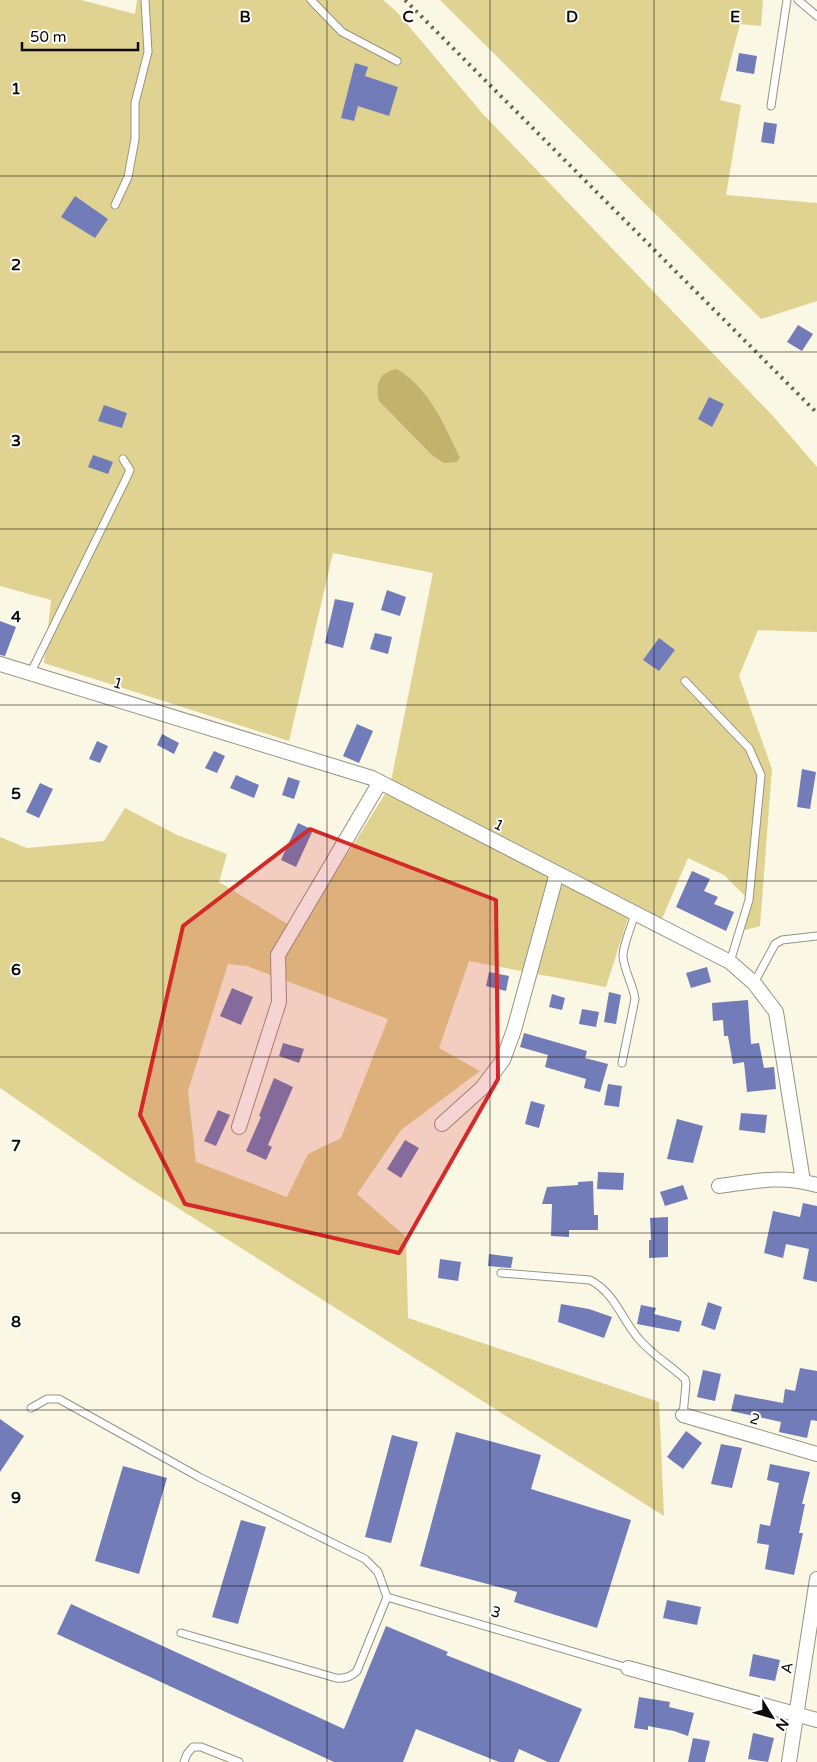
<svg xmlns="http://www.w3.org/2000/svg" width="817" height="1762" font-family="'Varela Round',sans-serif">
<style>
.green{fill:#e0d291;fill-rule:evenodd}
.water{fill:#c1b26c}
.building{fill:#717cb8}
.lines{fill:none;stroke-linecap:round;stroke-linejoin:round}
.lane-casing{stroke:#979484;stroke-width:9}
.street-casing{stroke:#979484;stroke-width:16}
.lane{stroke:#fff;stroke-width:7}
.street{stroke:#fff;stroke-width:14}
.rail{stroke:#666359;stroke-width:4;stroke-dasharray:2.5 5;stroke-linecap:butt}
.marked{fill:#d62828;fill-opacity:0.2;stroke:#d62828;stroke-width:4;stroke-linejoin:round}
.grid{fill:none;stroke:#0d0b06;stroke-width:1;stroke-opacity:0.55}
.labels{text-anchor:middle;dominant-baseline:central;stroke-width:4;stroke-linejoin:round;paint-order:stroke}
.street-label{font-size:15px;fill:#0d0b06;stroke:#fff}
.grid-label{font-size:16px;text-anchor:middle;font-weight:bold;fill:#0d0b06;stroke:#fff;stroke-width:4;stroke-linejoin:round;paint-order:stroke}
</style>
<rect width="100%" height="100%" fill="#fbf7e5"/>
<path class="green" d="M 0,0 L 81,0 L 135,14 L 137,0 L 383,0 L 396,11 L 482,113 L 773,416 L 817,467 L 817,632 L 758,630 L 739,676 L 772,769 L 760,926 L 745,930 L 745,896 L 724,875 L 688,858 L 661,921 L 632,905 L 606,987 L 469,961 L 439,1048 L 480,1071 L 401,1130 L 357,1194 L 406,1237 L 408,1318 L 659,1402 L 664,1516 L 132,1179 L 0,1088 L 0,837 L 27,848 L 104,841 L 125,808 L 177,835 L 227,854 L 219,882 L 299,931 L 390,786 L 433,573 L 333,553 L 289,741 L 44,663 L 51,600 L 0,586 ZM 228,964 L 247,966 L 388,1019 L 341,1138 L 308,1154 L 287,1197 L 196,1162 L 188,1091 Z
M 440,0 L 763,0 L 761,26 L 740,24 L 720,100 L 741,105 L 726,195 L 817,203 L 817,301 L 761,319 Z"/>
<path class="water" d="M 397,369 C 430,389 444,425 460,458 L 456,462 L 444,463 L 433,456 L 379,401 C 375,384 379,372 397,369 Z"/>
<path class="building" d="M 739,53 L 757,56 L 754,74 L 736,71 Z
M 355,63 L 368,67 L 365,76 L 398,87 L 389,116 L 358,106 L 354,121 L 341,118 Z
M 764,122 L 777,124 L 774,144 L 761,142 Z
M 75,196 L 108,219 L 95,238 L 61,217 Z
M 798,325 L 813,334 L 802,351 L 787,342 Z
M 709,397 L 724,404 L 712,427 L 698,419 Z
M 104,405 L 127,413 L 122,428 L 98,421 Z
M 93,455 L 113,462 L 108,474 L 88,467 Z
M 387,590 L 406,597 L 400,616 L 381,610 Z
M 335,599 L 354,603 L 343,648 L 325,643 Z
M 0,621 L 16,627 L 5,656 L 0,655 Z
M 375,633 L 392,637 L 388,654 L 370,649 Z
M 659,638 L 675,650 L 659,671 L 643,660 Z
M 357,724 L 373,731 L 359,763 L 343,756 Z
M 162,734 L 179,743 L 174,754 L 157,745 Z
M 97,741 L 108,746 L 100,763 L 89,759 Z
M 214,751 L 225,756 L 217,773 L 205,768 Z
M 802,769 L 816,772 L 810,809 L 797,807 Z
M 236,775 L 259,785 L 254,798 L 230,788 Z
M 288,777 L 300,781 L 294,799 L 282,795 Z
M 40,783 L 53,789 L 39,818 L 26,812 Z
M 298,823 L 313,830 L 296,867 L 281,860 Z
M 692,871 L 710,879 L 704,891 L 718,897 L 714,904 L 734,912 L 726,931 L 676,907 Z
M 707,967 L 711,982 L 691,988 L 686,973 Z
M 489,972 L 509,976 L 506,991 L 486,986 Z
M 232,988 L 253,997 L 241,1025 L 220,1016 Z
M 609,992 L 621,995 L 616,1024 L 604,1022 Z
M 552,994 L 565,998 L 562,1010 L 549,1007 Z
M 748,1000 L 751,1044 L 759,1043 L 764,1068 L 774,1067 L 776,1089 L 747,1092 L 744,1062 L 733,1064 L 728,1036 L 724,1036 L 723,1020 L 713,1021 L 712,1003 Z
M 582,1009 L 599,1012 L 596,1027 L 579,1024 Z
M 524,1033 L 587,1051 L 585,1058 L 608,1064 L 600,1092 L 584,1088 L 586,1079 L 545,1067 L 548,1055 L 520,1047 Z
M 283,1043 L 304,1049 L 299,1063 L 279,1056 Z
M 274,1078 L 293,1087 L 268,1145 L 272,1147 L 266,1160 L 246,1151 L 261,1117 L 259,1116 Z
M 608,1084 L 622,1086 L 619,1107 L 604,1105 Z
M 531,1101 L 545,1105 L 539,1128 L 525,1124 Z
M 218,1110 L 230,1115 L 216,1146 L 204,1141 Z
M 741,1113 L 767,1115 L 765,1133 L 739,1130 Z
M 677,1119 L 703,1126 L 693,1163 L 667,1159 Z
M 405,1140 L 419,1148 L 401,1178 L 387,1169 Z
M 598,1172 L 624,1173 L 623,1190 L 597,1189 Z
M 593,1181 L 594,1215 L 598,1215 L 598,1230 L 569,1230 L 569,1237 L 551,1236 L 552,1204 L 542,1204 L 547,1187 L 578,1185 L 578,1182 Z
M 683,1185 L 688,1199 L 665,1206 L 660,1192 Z
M 803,1203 L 817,1206 L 817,1282 L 803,1279 L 809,1249 L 786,1244 L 783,1258 L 764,1253 L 773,1211 L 800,1217 Z
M 668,1217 L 668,1257 L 649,1258 L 649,1240 L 651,1240 L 650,1218 Z
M 489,1254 L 513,1257 L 511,1268 L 488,1266 Z
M 440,1259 L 461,1262 L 458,1281 L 438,1278 Z
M 708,1302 L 722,1307 L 715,1330 L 701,1325 Z
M 561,1304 L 589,1309 L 612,1317 L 604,1338 L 558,1322 Z
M 641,1305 L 656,1308 L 654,1314 L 682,1321 L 679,1332 L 637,1324 Z
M 800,1368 L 817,1371 L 817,1421 L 811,1420 L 807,1438 L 779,1432 L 781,1422 L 731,1411 L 735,1394 L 783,1403 L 785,1389 L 795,1391 Z
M 703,1370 L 721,1374 L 715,1401 L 697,1397 Z
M 0,1419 L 24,1436 L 0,1472 Z
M 686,1431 L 702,1443 L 683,1469 L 667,1457 Z
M 456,1432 L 541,1455 L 531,1489 L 631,1520 L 597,1628 L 514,1602 L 517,1592 L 420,1566 Z
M 392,1435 L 418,1442 L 391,1543 L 365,1537 Z
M 721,1444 L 742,1448 L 732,1488 L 711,1484 Z
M 770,1464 L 810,1472 L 802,1504 L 805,1504 L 799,1533 L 803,1533 L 794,1575 L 765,1569 L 769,1545 L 757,1543 L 760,1524 L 770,1526 L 779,1483 L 767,1480 Z
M 123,1466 L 167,1478 L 139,1574 L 95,1561 Z
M 241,1520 L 266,1527 L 238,1624 L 212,1617 Z
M 667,1600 L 701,1607 L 697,1625 L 663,1618 Z
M 71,1604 L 344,1729 L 386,1626 L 448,1652 L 446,1655 L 582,1709 L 559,1762 L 548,1762 L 519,1749 L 514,1762 L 499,1762 L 416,1729 L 403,1762 L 334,1762 L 57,1634 Z
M 753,1654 L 780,1660 L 775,1681 L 749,1676 Z
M 639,1697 L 670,1702 L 669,1707 L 694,1713 L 688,1736 L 674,1731 L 648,1726 L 648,1730 L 634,1728 Z
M 753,1733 L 774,1738 L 768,1762 L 748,1759 Z
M 693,1738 L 710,1741 L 705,1762 L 688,1762 Z"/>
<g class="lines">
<defs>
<path id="lane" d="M 311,0 L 342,32 L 397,61
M 798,0 L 817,16
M 771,106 L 787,0
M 115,205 L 128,177 L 135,139 L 135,103 L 148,52 L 145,0
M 30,674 L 125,481 L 130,470 L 123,459
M 685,681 L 749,748 L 761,775 L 749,900 L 730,962
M 754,983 L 775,944 L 782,940 L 817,936
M 622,1063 L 635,999 C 633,984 624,971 623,956 C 623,945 632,925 635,913
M 501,1273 L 590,1280 C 615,1293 621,1318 638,1338 C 651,1354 670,1365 685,1379 L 686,1384 L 683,1415
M 31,1408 L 47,1399 L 59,1399 L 199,1477 L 365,1559 L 378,1572 L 387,1597 L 628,1668
M 181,1633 L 336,1678 C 345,1679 351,1677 357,1671 L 387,1597
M 184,1762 L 187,1754 L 193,1747 L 201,1747 L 239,1762"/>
<path id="street" d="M 0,664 L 372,778 L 730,962 L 754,983 L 776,1012 L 803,1181
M 442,1124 L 482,1088 L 503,1060 L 514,1030 L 557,873
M 239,1127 L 279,1002 L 278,955 L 380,782
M 719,1186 C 756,1181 780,1175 817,1185
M 683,1415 L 817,1454
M 628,1668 L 817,1720
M 789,1762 L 817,1579"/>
</defs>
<use href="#lane" class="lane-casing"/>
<use href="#street" class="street-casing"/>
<use href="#lane" class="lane"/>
<use href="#street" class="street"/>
<path class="rail" d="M 405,0 L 817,413"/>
</g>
<path class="marked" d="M 310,829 L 496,900 L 498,1079 L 399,1253 L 185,1204 L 140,1115 L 183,926 Z"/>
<path class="grid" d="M 163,0 L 163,1762M 327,0 L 327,1762M 490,0 L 490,1762M 654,0 L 654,1762M 0,176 L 817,176M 0,352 L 817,352M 0,529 L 817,529M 0,705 L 817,705M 0,881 L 817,881M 0,1057 L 817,1057M 0,1233 L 817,1233M 0,1410 L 817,1410M 0,1586 L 817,1586"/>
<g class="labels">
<g class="street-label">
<text transform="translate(118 683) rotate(17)">1</text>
<text transform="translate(499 825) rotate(27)">1</text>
<text transform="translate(755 1419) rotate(16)">2</text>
<text transform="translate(496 1612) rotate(17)">3</text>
<text transform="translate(787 1668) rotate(-81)">A</text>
</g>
</g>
<g class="grid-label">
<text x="245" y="22">B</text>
<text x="408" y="22">C</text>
<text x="572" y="22">D</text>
<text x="735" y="22">E</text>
<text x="16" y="94">1</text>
<text x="16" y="270">2</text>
<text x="16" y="446">3</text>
<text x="16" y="622">4</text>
<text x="16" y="799">5</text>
<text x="16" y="975">6</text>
<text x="16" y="1151">7</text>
<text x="16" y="1327">8</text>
<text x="16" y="1503">9</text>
</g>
<g transform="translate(772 1717) rotate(127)" stroke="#ffffff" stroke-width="4" paint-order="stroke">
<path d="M0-4L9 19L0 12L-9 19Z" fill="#0d0b06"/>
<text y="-8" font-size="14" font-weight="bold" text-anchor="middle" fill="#0d0b06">N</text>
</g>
<path d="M22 42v8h116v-8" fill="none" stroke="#0d0b06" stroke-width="2.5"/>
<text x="30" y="42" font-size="15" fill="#0d0b06" stroke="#ffffff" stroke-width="4" paint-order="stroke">50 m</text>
</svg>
